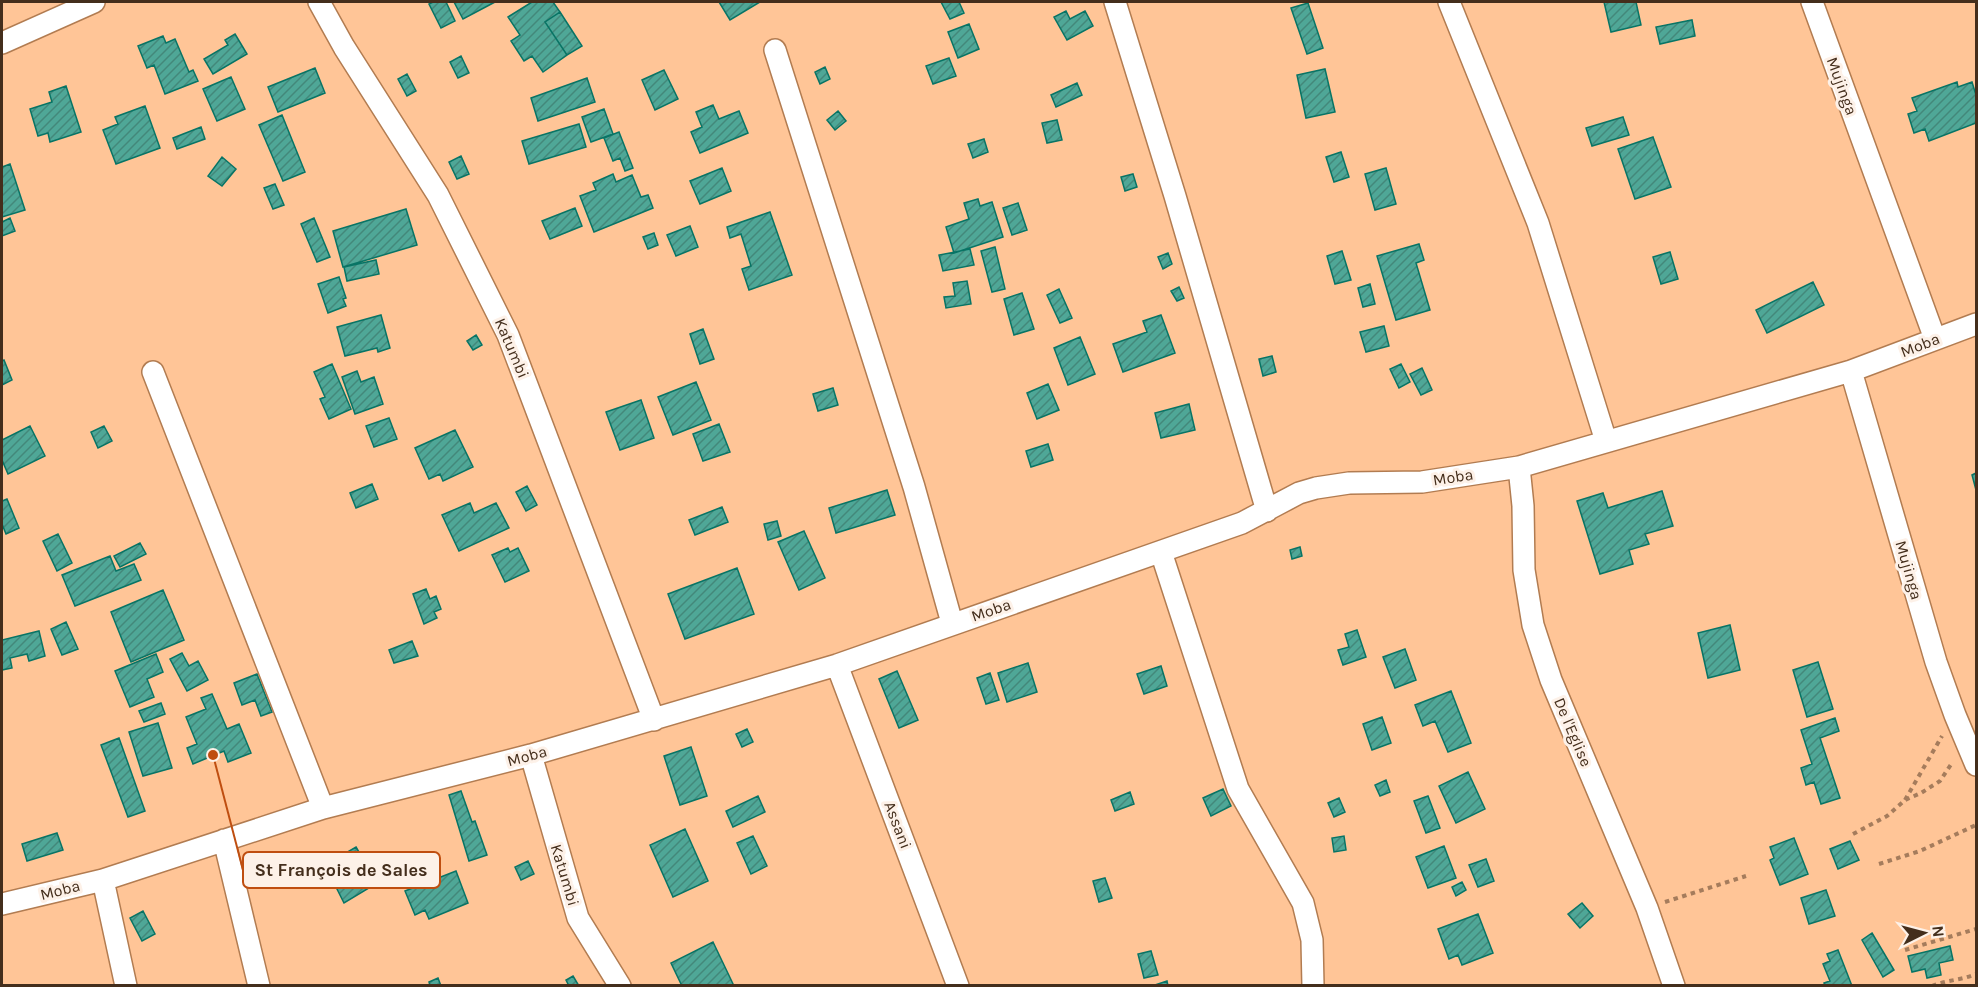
<svg xmlns="http://www.w3.org/2000/svg" width="1978" height="987" font-family="Karla,sans-serif">
<style>
.building{fill:url(#building-hatch);stroke:#087465;stroke-width:1.5}
.lines{fill:none;stroke-linecap:round;stroke-linejoin:round}
.minor-casing{stroke:#b27c51;stroke-width:24}
.path{stroke:#a57c5c;stroke-width:4;stroke-dasharray:4.5 4.5;stroke-linecap:butt}
.minor{stroke:#fff;stroke-width:21}
.labels{text-anchor:middle;dominant-baseline:central;stroke-width:6;stroke-linejoin:round;paint-order:stroke}
.street-label{font-size:16px;fill:#442e1c;stroke:#fdf1e8}
.leader{fill:none;stroke:#bf4e10;stroke-width:2}
.callout-dot{fill:#bf4e10;stroke:#fdf1e8;stroke-width:2}
.callout{fill:#fdf1e8;stroke:#bf4e10;stroke-width:2}
.callout-label{font-size:18px;text-anchor:middle;font-weight:bold;fill:#442e1c}
</style>
<defs>
<pattern id="building-hatch" width="6" height="6" patternUnits="userSpaceOnUse" patternTransform="scale(1.5)"><rect width="6" height="6" fill="#4fa797"/><path d="M-1 1l2-2M0 6l6-6M5 7l2-2" fill="none" stroke="#43887a"/></pattern>
</defs>
<rect width="100%" height="100%" fill="#ffc597"/>
<path class="building" d="M 433,2 L 446,2 L 455,21 L 441,28 L 429,4 Z
M 454,2 L 495,2 L 463,19 Z
M 532,2 L 553,2 L 560,12 L 545,22 L 567,55 L 543,72 L 532,56 L 524,61 L 511,41 L 520,35 L 508,17 Z
M 719,2 L 760,2 L 730,20 Z
M 941,2 L 959,2 L 964,13 L 950,19 Z
M 1604,2 L 1636,2 L 1641,25 L 1611,32 Z
M 1308,3 L 1323,48 L 1307,54 L 1291,8 Z
M 1066,11 L 1070,19 L 1085,11 L 1093,26 L 1067,40 L 1054,17 Z
M 560,12 L 582,46 L 567,55 L 545,22 Z
M 1692,20 L 1695,36 L 1660,44 L 1656,27 Z
M 969,24 L 979,49 L 958,58 L 948,32 Z
M 235,34 L 247,54 L 213,74 L 204,59 L 228,45 L 225,40 Z
M 163,36 L 166,43 L 175,39 L 189,72 L 193,70 L 198,81 L 165,94 L 154,65 L 147,68 L 138,46 Z
M 461,56 L 469,73 L 458,78 L 450,62 Z
M 949,58 L 956,76 L 933,84 L 926,66 Z
M 825,67 L 830,79 L 820,84 L 815,72 Z
M 315,68 L 325,93 L 278,112 L 268,87 Z
M 1325,69 L 1335,112 L 1306,118 L 1297,75 Z
M 664,70 L 678,99 L 655,110 L 642,80 Z
M 407,74 L 416,91 L 407,96 L 398,79 Z
M 231,77 L 245,109 L 217,121 L 203,89 Z
M 587,78 L 595,102 L 538,121 L 531,98 Z
M 1957,82 L 1958,87 L 1972,82 L 1976,95 L 1976,123 L 1929,141 L 1925,129 L 1914,133 L 1908,114 L 1917,111 L 1912,98 Z
M 1077,83 L 1082,95 L 1056,107 L 1051,95 Z
M 66,86 L 81,132 L 50,142 L 48,133 L 38,136 L 30,109 L 52,102 L 49,92 Z
M 713,105 L 719,119 L 739,111 L 748,133 L 700,153 L 691,132 L 702,127 L 696,112 Z
M 145,106 L 160,148 L 116,164 L 103,130 L 118,124 L 115,117 Z
M 604,109 L 613,134 L 591,142 L 582,117 Z
M 838,111 L 846,121 L 835,130 L 827,120 Z
M 282,115 L 305,172 L 283,181 L 259,125 Z
M 1623,117 L 1629,135 L 1592,146 L 1586,128 Z
M 1057,120 L 1062,140 L 1047,143 L 1042,123 Z
M 579,124 L 586,147 L 529,164 L 522,141 Z
M 201,127 L 205,139 L 177,149 L 173,138 Z
M 619,132 L 633,168 L 625,171 L 620,158 L 613,161 L 604,138 Z
M 1653,137 L 1671,187 L 1635,199 L 1618,149 Z
M 984,139 L 988,152 L 973,158 L 968,144 Z
M 1341,152 L 1349,177 L 1334,182 L 1326,157 Z
M 461,156 L 469,174 L 457,179 L 449,162 Z
M 222,157 L 236,169 L 222,186 L 208,176 Z
M 10,164 L 25,210 L 2,217 L 2,167 Z
M 722,168 L 731,191 L 700,204 L 690,181 Z
M 1386,168 L 1396,204 L 1375,210 L 1365,174 Z
M 613,174 L 616,182 L 632,175 L 641,197 L 648,195 L 653,208 L 594,232 L 580,196 L 596,190 L 593,183 Z
M 1133,174 L 1137,187 L 1125,191 L 1121,177 Z
M 275,184 L 284,205 L 273,209 L 264,188 Z
M 978,199 L 980,206 L 992,202 L 1003,237 L 954,253 L 946,227 L 969,219 L 964,203 Z
M 1018,203 L 1027,230 L 1012,235 L 1003,208 Z
M 575,208 L 582,226 L 550,239 L 542,221 Z
M 406,209 L 417,245 L 343,267 L 333,231 Z
M 770,212 L 792,275 L 749,290 L 742,269 L 751,266 L 741,234 L 730,238 L 727,227 Z
M 10,218 L 15,231 L 2,236 L 2,222 Z
M 314,218 L 330,257 L 317,262 L 301,224 Z
M 690,226 L 698,247 L 676,256 L 667,235 Z
M 654,233 L 658,245 L 648,249 L 643,237 Z
M 1419,244 L 1424,260 L 1416,263 L 1430,310 L 1396,320 L 1377,256 Z
M 995,247 L 1005,289 L 992,292 L 981,251 Z
M 970,249 L 974,265 L 943,271 L 939,255 Z
M 1342,251 L 1351,280 L 1335,284 L 1327,256 Z
M 1670,252 L 1678,279 L 1661,284 L 1653,257 Z
M 1168,253 L 1172,264 L 1163,269 L 1158,257 Z
M 376,260 L 379,274 L 347,281 L 344,267 Z
M 339,277 L 346,298 L 343,299 L 346,306 L 328,313 L 318,284 Z
M 967,281 L 971,304 L 946,308 L 944,297 L 955,296 L 953,283 Z
M 1813,282 L 1824,305 L 1767,333 L 1756,310 Z
M 1370,284 L 1375,304 L 1363,307 L 1358,288 Z
M 1179,287 L 1184,298 L 1177,301 L 1171,291 Z
M 1059,289 L 1072,318 L 1060,323 L 1047,295 Z
M 1022,293 L 1034,329 L 1014,335 L 1004,299 Z
M 381,315 L 390,348 L 378,352 L 377,348 L 345,356 L 337,327 Z
M 1161,315 L 1175,353 L 1123,372 L 1113,344 L 1147,332 L 1143,321 Z
M 1384,326 L 1389,346 L 1366,352 L 1360,332 Z
M 703,329 L 714,359 L 700,364 L 690,334 Z
M 476,335 L 482,345 L 473,350 L 467,341 Z
M 1080,337 L 1095,374 L 1068,385 L 1054,348 Z
M 1272,356 L 1276,372 L 1263,376 L 1259,359 Z
M 4,360 L 12,380 L 2,385 L 2,361 Z
M 332,364 L 351,409 L 329,419 L 320,399 L 325,397 L 314,372 Z
M 1401,364 L 1410,382 L 1399,388 L 1390,369 Z
M 1422,368 L 1432,390 L 1421,395 L 1410,374 Z
M 357,371 L 361,382 L 374,377 L 383,404 L 355,414 L 342,377 Z
M 696,382 L 711,420 L 673,435 L 658,397 Z
M 1048,384 L 1059,410 L 1037,419 L 1027,393 Z
M 833,388 L 838,405 L 818,411 L 813,394 Z
M 641,400 L 654,438 L 620,450 L 606,412 Z
M 1189,404 L 1195,430 L 1161,438 L 1155,413 Z
M 389,418 L 397,439 L 374,447 L 366,426 Z
M 719,424 L 730,452 L 703,461 L 693,434 Z
M 30,426 L 45,456 L 8,474 L 2,460 L 2,440 Z
M 104,426 L 112,441 L 98,448 L 91,432 Z
M 455,430 L 473,467 L 443,481 L 440,474 L 429,479 L 415,448 Z
M 1048,444 L 1053,460 L 1031,467 L 1026,451 Z
M 1976,473 L 1976,490 L 1972,475 Z
M 372,484 L 378,499 L 356,508 L 350,493 Z
M 527,486 L 537,505 L 526,511 L 516,492 Z
M 887,490 L 895,515 L 836,533 L 829,508 Z
M 1662,491 L 1673,526 L 1645,534 L 1649,544 L 1629,550 L 1633,564 L 1600,574 L 1577,501 L 1603,493 L 1608,508 Z
M 7,499 L 19,528 L 6,534 L 2,524 L 2,501 Z
M 470,503 L 474,513 L 496,503 L 509,528 L 459,551 L 442,515 Z
M 722,507 L 728,522 L 695,535 L 689,520 Z
M 777,521 L 781,536 L 768,540 L 764,524 Z
M 804,531 L 825,578 L 799,590 L 778,542 Z
M 58,534 L 72,563 L 57,571 L 43,541 Z
M 140,543 L 146,554 L 120,567 L 114,556 Z
M 1300,547 L 1302,556 L 1292,559 L 1290,550 Z
M 508,548 L 510,552 L 518,548 L 529,571 L 505,582 L 492,555 Z
M 110,556 L 116,571 L 134,564 L 141,580 L 75,606 L 62,575 Z
M 737,568 L 754,614 L 685,639 L 668,594 Z
M 426,589 L 430,599 L 436,596 L 441,609 L 434,612 L 437,618 L 424,624 L 413,594 Z
M 163,590 L 184,640 L 131,662 L 111,612 Z
M 66,622 L 78,649 L 62,655 L 51,629 Z
M 1730,625 L 1740,670 L 1708,678 L 1698,633 Z
M 1357,630 L 1366,657 L 1343,665 L 1338,650 L 1349,647 L 1345,634 Z
M 39,631 L 45,656 L 29,661 L 27,654 L 10,658 L 12,668 L 2,670 L 2,640 Z
M 412,641 L 418,656 L 394,663 L 389,650 Z
M 1405,649 L 1416,680 L 1395,688 L 1383,657 Z
M 182,653 L 189,666 L 198,661 L 208,680 L 187,691 L 170,659 Z
M 156,654 L 163,672 L 147,679 L 154,697 L 130,707 L 115,671 Z
M 1818,662 L 1833,709 L 1807,717 L 1793,670 Z
M 1028,663 L 1037,692 L 1007,702 L 998,673 Z
M 1161,666 L 1167,686 L 1144,694 L 1137,674 Z
M 897,671 L 918,720 L 899,728 L 879,679 Z
M 990,673 L 999,700 L 986,704 L 977,678 Z
M 257,674 L 272,712 L 261,716 L 255,700 L 242,705 L 234,683 Z
M 1451,691 L 1471,743 L 1448,752 L 1435,721 L 1423,726 L 1415,705 Z
M 212,694 L 227,729 L 239,724 L 251,753 L 228,762 L 224,751 L 193,764 L 187,748 L 197,744 L 186,717 L 206,709 L 201,698 Z
M 161,703 L 165,714 L 144,722 L 139,711 Z
M 1382,717 L 1391,743 L 1372,750 L 1363,724 Z
M 1835,718 L 1839,731 L 1820,738 L 1840,798 L 1821,804 L 1814,782 L 1806,785 L 1801,768 L 1812,764 L 1801,730 Z
M 158,723 L 172,768 L 143,776 L 129,732 Z
M 747,729 L 753,742 L 742,747 L 736,734 Z
M 119,738 L 145,811 L 128,817 L 101,745 Z
M 691,747 L 707,796 L 680,805 L 664,756 Z
M 1468,772 L 1485,809 L 1456,823 L 1439,786 Z
M 1386,780 L 1390,792 L 1380,796 L 1375,785 Z
M 1223,789 L 1231,806 L 1211,816 L 1203,798 Z
M 461,791 L 472,822 L 475,821 L 487,855 L 469,861 L 449,795 Z
M 1130,792 L 1134,804 L 1115,811 L 1111,800 Z
M 758,796 L 765,812 L 733,827 L 726,811 Z
M 1428,796 L 1440,828 L 1426,833 L 1414,801 Z
M 1339,798 L 1345,812 L 1334,817 L 1328,803 Z
M 685,829 L 708,881 L 673,897 L 650,845 Z
M 57,833 L 63,850 L 27,861 L 22,844 Z
M 753,836 L 767,866 L 751,874 L 737,843 Z
M 1344,836 L 1346,850 L 1334,852 L 1332,838 Z
M 1794,838 L 1808,874 L 1780,885 L 1770,860 L 1774,858 L 1770,847 Z
M 1850,841 L 1859,860 L 1838,869 L 1830,849 Z
M 1444,846 L 1456,878 L 1428,888 L 1416,857 Z
M 356,847 L 367,866 L 354,873 L 344,854 Z
M 1486,859 L 1494,881 L 1478,887 L 1469,865 Z
M 348,861 L 354,873 L 367,866 L 374,885 L 344,903 L 328,871 Z
M 528,861 L 534,874 L 521,880 L 515,867 Z
M 456,871 L 468,903 L 429,919 L 425,910 L 415,915 L 405,891 Z
M 1105,878 L 1112,898 L 1099,902 L 1093,881 Z
M 1462,882 L 1466,890 L 1456,896 L 1452,887 Z
M 1826,890 L 1835,916 L 1809,924 L 1801,898 Z
M 1582,903 L 1593,916 L 1580,928 L 1568,914 Z
M 143,911 L 155,934 L 142,941 L 130,918 Z
M 1478,914 L 1493,953 L 1462,965 L 1458,955 L 1449,959 L 1438,929 Z
M 1872,933 L 1894,970 L 1883,977 L 1862,940 Z
M 713,942 L 734,986 L 682,986 L 671,963 Z
M 1950,946 L 1953,960 L 1939,963 L 1941,975 L 1927,978 L 1925,969 L 1912,972 L 1908,956 Z
M 1838,950 L 1852,986 L 1825,986 L 1824,983 L 1830,981 L 1823,964 L 1830,961 L 1827,954 Z
M 1151,951 L 1158,975 L 1144,978 L 1138,954 Z
M 573,976 L 579,986 L 569,986 L 566,980 Z
M 438,978 L 441,986 L 430,986 L 429,982 Z
M 1167,981 L 1168,986 L 1152,986 Z"/>
<g class="lines">
<defs>
<path id="minor" d="M 319,2 L 344,47 L 438,195 L 508,335 L 654,720
M 1115,2 L 1175,196 L 1267,511
M 1449,2 L 1538,223 L 1606,441
M 1812,2 L 1935,339
M 2,43 L 94,2
M 775,50 L 914,487 L 952,623
M 1851,371 L 1936,662 L 1955,715 L 1976,765
M 153,372 L 323,808
M 1519,467 L 1523,506 L 1524,570 L 1533,625 L 1551,680 L 1647,908 L 1674,986
M 1161,552 L 1238,789 L 1303,903 L 1312,940 L 1313,986
M 837,665 L 958,986
M 531,755 L 578,918 L 620,986
M 224,840 L 259,986
M 103,880 L 126,986
M 2,904 L 103,880 L 323,808 L 531,755 L 837,665 L 1242,523 L 1299,493 L 1316,488 L 1349,483 L 1422,482 L 1519,467 L 1851,371 L 1976,324"/>
</defs>
<use href="#minor" class="minor-casing"/>
<path class="path" d="M 1905,800 L 1942,736
M 1853,834 L 1887,816 L 1905,800 L 1921,793 L 1940,781 L 1952,763
M 1879,864 L 1920,851 L 1976,825
M 1665,902 L 1746,876
M 1905,950 L 1976,929
M 1932,986 C 1947,980 1962,980 1976,974"/>
<use href="#minor" class="minor"/>
</g>
<g class="labels">
<g class="street-label">
<text transform="translate(1842 86) rotate(70)">Mujinga</text>
<text transform="translate(1920 345) rotate(-21)">Moba</text>
<text transform="translate(512 348) rotate(67)">Katumbi</text>
<text transform="translate(1453 477) rotate(-9)">Moba</text>
<text transform="translate(1909 570) rotate(74)">Mujinga</text>
<text transform="translate(991 610) rotate(-19)">Moba</text>
<text transform="translate(1573 732) rotate(67)">De l'Eglise</text>
<text transform="translate(527 756) rotate(-15)">Moba</text>
<text transform="translate(898 825) rotate(69)">Assani</text>
<text transform="translate(565 875) rotate(73)">Katumbi</text>
<text transform="translate(60 890) rotate(-14)">Moba</text>
</g>
</g>
<path class="leader" d="M213 755L243 870"/>
<circle class="callout-dot" cx="213" cy="755" r="6"/>
<rect class="callout" x="243" y="852" width="197" height="36" rx="6"/>
<g class="callout-label">
<text x="341" y="876">St François de Sales</text>
</g>
<rect width="1978" height="987" fill="none" stroke="#442e1c" stroke-width="6"/>
<g transform="translate(1924 933) rotate(84)" stroke="#fdf1e8" stroke-width="4.5" paint-order="stroke">
<path d="M0-4.5L10 22L0 15L-10 22Z" fill="#442e1c"/>
<text y="-9" font-size="16" font-weight="bold" text-anchor="middle" fill="#442e1c">N</text>
</g>
</svg>
